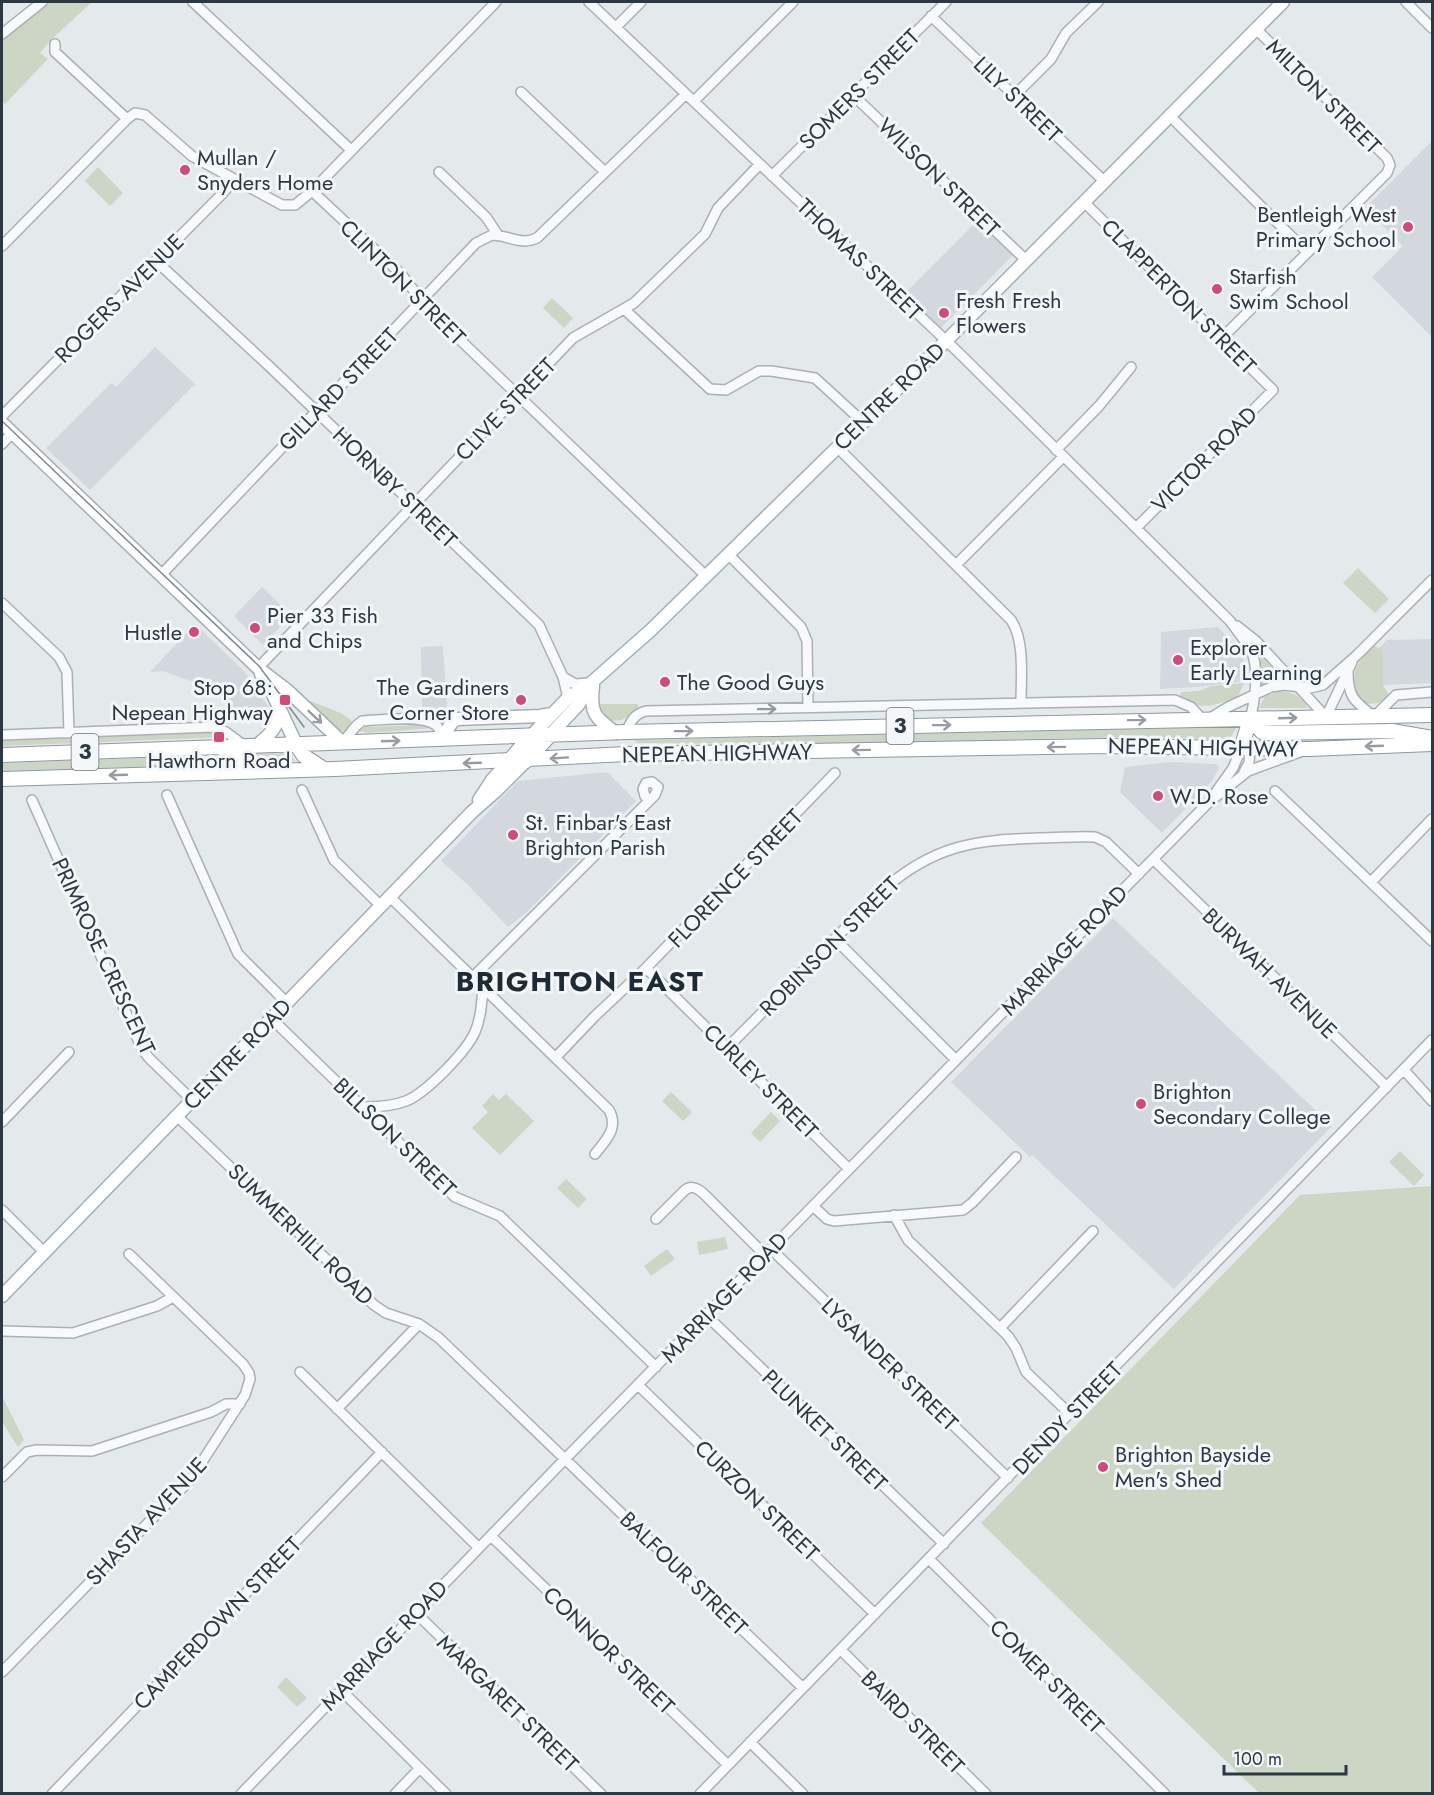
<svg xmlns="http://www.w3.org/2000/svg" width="1434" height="1795" font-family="Jost,sans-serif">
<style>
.built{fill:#d2d8de}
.green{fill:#cdd5c5}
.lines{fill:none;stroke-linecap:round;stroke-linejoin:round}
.minor-casing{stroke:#a9b1b6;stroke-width:12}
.major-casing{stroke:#a3afb7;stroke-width:15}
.highway-casing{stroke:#8b99a2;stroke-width:16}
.minor{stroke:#f7f9fa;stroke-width:9}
.major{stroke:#fff;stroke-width:12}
.highway{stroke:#fff;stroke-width:14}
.tram{stroke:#7d8b95;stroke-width:1.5}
.oneway{stroke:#92999f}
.oneway2{stroke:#969ca2}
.poi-dot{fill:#ce4c79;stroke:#f4f7f9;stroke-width:2}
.labels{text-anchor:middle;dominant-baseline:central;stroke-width:6;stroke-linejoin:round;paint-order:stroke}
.shield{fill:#f4f7f9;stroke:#68727a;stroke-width:1.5}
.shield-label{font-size:21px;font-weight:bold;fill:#2c3944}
.street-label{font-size:22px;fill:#2c3944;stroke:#f4f7f9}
.poi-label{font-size:22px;fill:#2c3944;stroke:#f4f7f9;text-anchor:start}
.district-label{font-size:28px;font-weight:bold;letter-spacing:1.5px;fill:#1e2a35;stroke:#f4f7f9}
</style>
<rect width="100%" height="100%" fill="#e4e9ec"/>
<path class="built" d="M 1432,141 L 1432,337 L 1372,277 L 1403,246 L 1365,208 Z
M 979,219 L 1014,254 L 940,329 L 904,294 Z
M 155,347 L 195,384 L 90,490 L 46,448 L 111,383 L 116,387 Z
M 262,587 L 291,615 L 263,645 L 234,616 Z
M 195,624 L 244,671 L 268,706 L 269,715 L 231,717 L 229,702 L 223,693 L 163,671 L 150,672 Z
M 1218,627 L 1238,648 L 1245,663 L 1245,681 L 1198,687 L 1160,689 L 1161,632 Z
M 1432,639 L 1432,683 L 1383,685 L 1383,651 L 1379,648 L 1387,640 Z
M 443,646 L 447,708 L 422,709 L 421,647 Z
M 1170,762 L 1216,764 L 1219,768 L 1212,781 L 1162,833 L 1120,792 L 1125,767 Z
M 607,772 L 636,801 L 527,912 L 508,927 L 467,884 L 441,861 L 518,781 Z
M 1113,918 L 1332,1126 L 1174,1289 L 1032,1155 L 1030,1157 L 951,1082 Z"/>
<path class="green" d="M 50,2 L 92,2 L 52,39 L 40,53 L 48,59 L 5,104 L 2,101 L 2,40 Z
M 98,167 L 123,193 L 110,206 L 85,181 Z
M 552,298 L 573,318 L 564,328 L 543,308 Z
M 1358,568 L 1389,599 L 1375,613 L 1343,583 Z
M 1374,646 L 1383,650 L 1383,685 L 1389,695 C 1385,705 1374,703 1365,704 L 1356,695 C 1350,672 1357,662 1374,646 Z
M 1261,655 L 1280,678 L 1280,679 L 1260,685 L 1258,656 Z
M 1244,683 L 1238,696 C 1219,705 1197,713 1180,695 L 1181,692 L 1199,691 L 1211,686 Z
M 1281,691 C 1293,693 1302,696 1308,708 L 1259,708 L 1265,696 Z
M 311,701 C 324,707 340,711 351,720 L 351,725 L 344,731 L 336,730 L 308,705 Z
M 596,704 L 638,704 L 638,709 C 625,719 623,722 606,720 Z
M 418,725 L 434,728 L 369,733 L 358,731 L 365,727 Z
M 1224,727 L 1236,728 L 1231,737 L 1226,740 C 1138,735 1050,739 962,741 C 854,744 746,744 638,743 L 633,740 Z
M 207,730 L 220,732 L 228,737 L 2,746 L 2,739 Z
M 289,753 L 295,761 L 249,764 L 247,754 Z
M 145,758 L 229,760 L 238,764 L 2,771 L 2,763 Z
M 671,1092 L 692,1112 L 683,1121 L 662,1101 Z
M 493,1094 L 499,1100 L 506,1094 L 534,1121 L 500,1155 L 472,1128 L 488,1112 L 482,1106 Z
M 771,1112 L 780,1121 L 760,1142 L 751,1133 Z
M 1400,1151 L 1424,1175 L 1414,1186 L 1389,1162 Z
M 566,1179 L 587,1199 L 578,1208 L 557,1188 Z
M 1432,1186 L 1432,1793 L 1259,1793 L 981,1523 L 1300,1195 Z
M 725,1237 L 728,1249 L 699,1255 L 697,1242 Z
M 667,1249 L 675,1259 L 651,1276 L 644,1266 Z
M 2,1396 L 24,1440 L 18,1447 L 2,1422 Z
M 286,1677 L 307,1698 L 297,1707 L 277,1687 Z"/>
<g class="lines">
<defs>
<path id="minor" d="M 193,2 L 351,150
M 589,2 L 957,351 L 1230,621 C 1237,631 1247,642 1252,653 C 1259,670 1255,702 1250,719
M 1406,2 L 1432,28
M 931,16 L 1105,182
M 616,27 L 641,2
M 2,34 L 42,2
M 55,44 L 55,52 L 127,119 L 135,113 L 145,115 L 192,156 L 282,205 L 295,205 L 312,191 L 401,274 L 429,310 L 706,576
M 521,92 L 605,172
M 853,95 L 1026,260
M 1015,95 L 1051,59 L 1066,33 L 1098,2
M 694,101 L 793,2
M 1170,116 L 1307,252
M 439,172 L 486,217 L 498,235
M 772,176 L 946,2
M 312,191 L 496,2
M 1084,202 L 1273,390 L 1136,528
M 2,246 L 127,119
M 156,261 L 270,367 L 539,625 L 563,677 L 568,698
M 624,309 L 710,389 L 726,390 L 759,371 L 771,371 L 815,378 L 863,422
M 1222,338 L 1387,173 L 1390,165 L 1387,158 L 1256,29
M 2,416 L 223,193 L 234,179
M 2,444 L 12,433
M 837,447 L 1011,620 C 1025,640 1021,678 1021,703
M 1056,450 L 1099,406 L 1131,367
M 728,554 L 801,627 L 807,641 L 808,708
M 956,565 L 1063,457
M 161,575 L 476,243 L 492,235 C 508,235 521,246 537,238 L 686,94
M 2,603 L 59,657 L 67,672 L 69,733
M 1237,626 L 1256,641 L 1326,717
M 258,668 L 573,338 L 634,303 L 705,234 L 718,208 L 760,164
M 1348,672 C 1348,697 1354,701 1373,716
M 563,677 L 575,684 L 588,683
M 1375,716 L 1396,695 L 1432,692
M 1326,717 L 1352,662
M 1207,720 L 1228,707 L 1271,687 L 1284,685 L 1310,688 L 1323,685 L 1357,655 L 1432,580
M 626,732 C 631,721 634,714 646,711 L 1175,700 L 1191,707 L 1203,720
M 2,735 L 213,727 L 226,732 L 245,746
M 343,742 L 356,726 L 362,721 C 379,720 430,713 439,729 C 439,730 440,738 440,739
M 1244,772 L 1249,763 L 1250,749
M 302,790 L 334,860 L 381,906
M 1275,791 L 1432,941
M 167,795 L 238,954 L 287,1003
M 1213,796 L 1233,768 L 1241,749
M 32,800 L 142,1049 L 149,1058 L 192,1100
M 1153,859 L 1387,1087
M 1371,882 L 1432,819
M 390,897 L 609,1110 C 619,1128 606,1140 595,1154
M 835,939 L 956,1060
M 646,968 L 849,1169
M 473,977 L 655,795 L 658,787 L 652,782 L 646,783 L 643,789 L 645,796 L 649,800
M 272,1019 L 455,1197 L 500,1216 L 656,1367
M 727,1048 L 884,889 C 935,845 975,840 1039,838 C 1058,838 1077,836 1095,837 L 1106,842 L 1139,874
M 556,1057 L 595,1016 L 646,968 L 835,773
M 1404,1070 L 1432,1101
M 364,1107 C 378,1107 393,1106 406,1101 C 426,1093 466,1052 475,1032 C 481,1018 482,1001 483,986
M 177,1116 L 374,1305 L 386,1313 L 419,1324 L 439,1338 L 803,1688
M 2,1122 L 69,1052
M 813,1206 L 827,1219 L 834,1221 L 963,1210 L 972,1203 L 1016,1157
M 2,1210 L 44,1252
M 894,1215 L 908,1240 L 1008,1336 L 1016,1348 L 1026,1372 L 1070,1414
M 656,1219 L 685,1190 C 691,1185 697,1188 703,1193 L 765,1255
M 771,1249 L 1008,1478
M 706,1315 L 944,1544
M 1000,1328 L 1093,1231
M 2,1331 L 73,1333 L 157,1306 L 173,1297
M 300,1372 L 479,1548
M 638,1385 L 875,1614
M 337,1409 L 419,1324
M 2,1477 L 27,1452 L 37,1450 L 92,1451 L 211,1412 L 226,1404 L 240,1404
M 491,1536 L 728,1765
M 929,1559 L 1165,1794
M 416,1613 L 601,1794
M 841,1650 L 986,1794
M 2,1672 L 191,1479 L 245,1395 L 250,1379 L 249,1373 L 243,1364 L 129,1254
M 341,1690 L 446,1794
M 750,1742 L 803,1794
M 52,1794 L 382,1452
M 241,1794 L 565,1459 L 1208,803 L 1248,771 L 1300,752
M 395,1794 L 420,1768
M 700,1794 L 1432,1040"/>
<path id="major" d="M 2,423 L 258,668 L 288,691 L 342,742
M 261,674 L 271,690 L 296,744
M 593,686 C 590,713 594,717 616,733
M 550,735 L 579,704 L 591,684
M 531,736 L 568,698 L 591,683 L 651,630 L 946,341 L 1283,2
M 442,739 L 452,722 L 457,719 L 540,716 L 552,714
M 256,746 C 270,735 280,726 279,707
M 479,800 L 492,780 L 508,762
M 2,1296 L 472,812 L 497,790 L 526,761"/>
<path id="highway" d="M 1250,719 L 1262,732 L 1266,733 L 1392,731 L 1432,738
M 296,744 L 304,756 L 324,769
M 221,748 L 243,760 L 240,772
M 1241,749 L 1250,719
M 2,755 L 626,732 L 1432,715
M 526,761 L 550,735
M 508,762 L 531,736
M 2,779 L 335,769 L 626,754 L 1106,746 L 1309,749 L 1432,744"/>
</defs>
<use href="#minor" class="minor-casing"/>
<use href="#major" class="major-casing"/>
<use href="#highway" class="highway-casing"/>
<use href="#minor" class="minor"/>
<use href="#major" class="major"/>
<use href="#highway" class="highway"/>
<path class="tram" d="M 2,421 L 259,666 L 304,727"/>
</g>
<defs><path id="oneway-shaft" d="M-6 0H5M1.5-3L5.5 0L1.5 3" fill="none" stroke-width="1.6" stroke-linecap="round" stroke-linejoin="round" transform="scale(1.5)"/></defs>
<use class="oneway" href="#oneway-shaft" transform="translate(767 709) rotate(-1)"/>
<g class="oneway2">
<use href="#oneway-shaft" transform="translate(315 717) rotate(43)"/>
<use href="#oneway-shaft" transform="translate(1288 718) rotate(-2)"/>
<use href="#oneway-shaft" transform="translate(1137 720) rotate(-1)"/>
<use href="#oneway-shaft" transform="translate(942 725) rotate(-1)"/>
<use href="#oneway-shaft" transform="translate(684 731) rotate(-1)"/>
<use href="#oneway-shaft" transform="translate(391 741) rotate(-2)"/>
<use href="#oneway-shaft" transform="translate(1374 746) rotate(178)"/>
<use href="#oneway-shaft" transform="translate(1056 747) rotate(179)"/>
<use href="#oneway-shaft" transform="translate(861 750) rotate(179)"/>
<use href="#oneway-shaft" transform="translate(559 758) rotate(176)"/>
<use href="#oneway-shaft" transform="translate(472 763) rotate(178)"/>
<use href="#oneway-shaft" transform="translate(118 775) rotate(178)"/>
</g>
<g class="poi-dot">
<circle cx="185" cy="170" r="6"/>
<circle cx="1408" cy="227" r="6"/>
<circle cx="1217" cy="289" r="6"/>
<circle cx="944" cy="313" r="6"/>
<circle cx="255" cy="628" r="6"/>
<circle cx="194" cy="632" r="6"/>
<circle cx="1178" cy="660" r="6"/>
<circle cx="665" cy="682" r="6"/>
<rect x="279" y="694" width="12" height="12" rx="3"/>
<circle cx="521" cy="700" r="6"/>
<rect x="213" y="731" width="12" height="12" rx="3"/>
<circle cx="1158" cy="796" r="6"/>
<circle cx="513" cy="835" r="6"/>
<circle cx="1141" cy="1104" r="6"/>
<circle cx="1103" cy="1467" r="6"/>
</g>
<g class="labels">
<g class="shield">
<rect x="886.5" y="708" width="27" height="36" rx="4.5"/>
<rect x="71.5" y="734" width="27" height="36" rx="4.5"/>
</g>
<g class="shield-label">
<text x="900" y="726">3</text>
<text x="85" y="752">3</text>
</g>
<g class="street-label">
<text transform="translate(859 89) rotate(-45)">SOMERS STREET</text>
<text transform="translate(1324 96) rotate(45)">MILTON STREET</text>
<text transform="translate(1018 99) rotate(44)">LILY STREET</text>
<text transform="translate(939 177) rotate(44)">WILSON STREET</text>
<text transform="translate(860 259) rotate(44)">THOMAS STREET</text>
<text transform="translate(403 282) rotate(45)">CLINTON STREET</text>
<text transform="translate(1179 296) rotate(45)">CLAPPERTON STREET</text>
<text transform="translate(119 298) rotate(-45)">ROGERS AVENUE</text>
<text transform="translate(338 389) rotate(-46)">GILLARD STREET</text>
<text transform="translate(889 396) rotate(-44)">CENTRE ROAD</text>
<text transform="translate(505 409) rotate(-46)">CLIVE STREET</text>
<text transform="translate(1204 459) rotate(-45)">VICTOR ROAD</text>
<text transform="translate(395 487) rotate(44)">HORNBY STREET</text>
<text transform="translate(1203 747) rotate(1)">NEPEAN HIGHWAY</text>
<text transform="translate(717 753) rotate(-1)">NEPEAN HIGHWAY</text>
<text transform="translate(735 878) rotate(-46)">FLORENCE STREET</text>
<text transform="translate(829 946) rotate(-45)">ROBINSON STREET</text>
<text transform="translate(1064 950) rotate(-46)">MARRIAGE ROAD</text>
<text transform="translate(104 956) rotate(65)">PRIMROSE CRESCENT</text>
<text transform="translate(1270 973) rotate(44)">BURWAH AVENUE</text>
<text transform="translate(237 1054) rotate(-46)">CENTRE ROAD</text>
<text transform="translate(761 1081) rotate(45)">CURLEY STREET</text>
<text transform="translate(395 1137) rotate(44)">BILLSON STREET</text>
<text transform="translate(301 1234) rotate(44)">SUMMERHILL ROAD</text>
<text transform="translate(724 1297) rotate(-46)">MARRIAGE ROAD</text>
<text transform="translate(890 1364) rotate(44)">LYSANDER STREET</text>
<text transform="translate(1067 1418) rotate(-46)">DENDY STREET</text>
<text transform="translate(825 1430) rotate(44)">PLUNKET STREET</text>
<text transform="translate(757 1500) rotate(44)">CURZON STREET</text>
<text transform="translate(146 1521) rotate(-47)">SHASTA AVENUE</text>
<text transform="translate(684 1573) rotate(44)">BALFOUR STREET</text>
<text transform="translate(217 1623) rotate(-46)">CAMPERDOWN STREET</text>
<text transform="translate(384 1645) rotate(-46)">MARRIAGE ROAD</text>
<text transform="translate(609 1650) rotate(44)">CONNOR STREET</text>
<text transform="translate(1047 1676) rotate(45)">COMER STREET</text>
<text transform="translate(508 1703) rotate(44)">MARGARET STREET</text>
<text transform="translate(913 1722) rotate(45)">BAIRD STREET</text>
</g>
<g class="poi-label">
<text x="197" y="157">Mullan /<tspan x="197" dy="25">Snyders Home</tspan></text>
<text x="1396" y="214" text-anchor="end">Bentleigh West<tspan x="1396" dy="25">Primary School</tspan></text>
<text x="1229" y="276">Starfish<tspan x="1229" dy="25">Swim School</tspan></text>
<text x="956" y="300">Fresh Fresh<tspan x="956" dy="25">Flowers</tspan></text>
<text x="267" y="615">Pier 33 Fish<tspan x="267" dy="25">and Chips</tspan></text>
<text x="182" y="632" text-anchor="end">Hustle</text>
<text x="1190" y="647">Explorer<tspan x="1190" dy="25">Early Learning</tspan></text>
<text x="677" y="682">The Good Guys</text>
<text x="273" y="687" text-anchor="end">Stop 68:<tspan x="273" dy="25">Nepean Highway</tspan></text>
<text x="509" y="687" text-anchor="end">The Gardiners<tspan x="509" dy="25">Corner Store</tspan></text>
<text x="219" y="760" text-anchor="middle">Hawthorn Road</text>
<text x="1170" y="796">W.D. Rose</text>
<text x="525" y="822">St. Finbar's East<tspan x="525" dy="25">Brighton Parish</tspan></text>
<text x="1153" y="1091">Brighton<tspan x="1153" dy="25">Secondary College</tspan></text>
<text x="1115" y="1454">Brighton Bayside<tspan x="1115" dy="25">Men's Shed</tspan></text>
</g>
<g class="district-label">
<text x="580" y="981">BRIGHTON EAST</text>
</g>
</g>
<rect width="1434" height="1795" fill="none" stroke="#2c3944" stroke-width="6"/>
<path d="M1224 1765v9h122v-9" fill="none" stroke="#2c3944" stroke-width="3"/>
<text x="1233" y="1765" font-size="18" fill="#2c3944" stroke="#f4f7f9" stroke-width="4.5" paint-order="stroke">100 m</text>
</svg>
